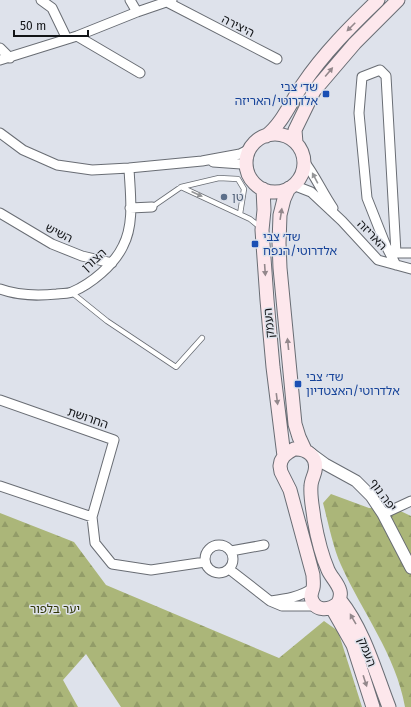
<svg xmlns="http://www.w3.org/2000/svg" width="411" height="707" font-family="'Fira Sans','Noto Sans Hebrew',sans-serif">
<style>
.forest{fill:url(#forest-firs)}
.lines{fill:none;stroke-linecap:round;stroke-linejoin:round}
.service-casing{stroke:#696d74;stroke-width:6}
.minor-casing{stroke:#696d74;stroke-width:11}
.tertiary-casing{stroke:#696d74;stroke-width:13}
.secondary-casing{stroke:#696d74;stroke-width:15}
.service{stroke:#fff;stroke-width:4.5}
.minor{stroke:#fff;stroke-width:9}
.tertiary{stroke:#fff;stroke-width:11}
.secondary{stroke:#fde7ec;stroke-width:13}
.oneway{fill:#93888c}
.oneway2{fill:#949597}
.transit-dot{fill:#1a4fb4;stroke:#dee2eb;stroke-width:1.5}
.service-dot{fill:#5c6f8a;stroke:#dee2eb;stroke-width:1.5}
.labels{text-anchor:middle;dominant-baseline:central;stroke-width:3;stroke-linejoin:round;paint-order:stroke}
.street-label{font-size:12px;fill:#121417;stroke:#dee2eb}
.transit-label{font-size:12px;fill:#164399;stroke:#dee2eb;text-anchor:start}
.service-label{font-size:12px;fill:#4e5e75;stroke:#dee2eb;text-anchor:start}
.park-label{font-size:12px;fill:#2f3504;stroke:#dee2eb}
</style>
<defs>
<pattern id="forest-firs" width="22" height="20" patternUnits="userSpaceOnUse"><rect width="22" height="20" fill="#abb679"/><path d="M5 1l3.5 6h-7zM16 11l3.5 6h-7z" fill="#929c68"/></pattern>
</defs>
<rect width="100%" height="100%" fill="#dee2eb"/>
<path class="forest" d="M 331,494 L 369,508 L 394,508 L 411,516 L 411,707 L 405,707 C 396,655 362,612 341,565 C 333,548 328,521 323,503 Z
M 0,513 L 74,542 L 106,585 L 279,658 L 324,621 L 338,631 L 362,707 L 121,707 L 86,654 L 63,680 L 78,707 L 0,707 Z"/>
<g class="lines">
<defs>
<path id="service" d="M 181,187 L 219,178 L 238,179 L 244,189 L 240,214
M 152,207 L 181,187 L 250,219 L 260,227
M 71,292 L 107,321 L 176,367 L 202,338"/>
<path id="minor" d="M 41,0 L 52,8 L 67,39
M 130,0 L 137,12
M 167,2 L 277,59
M 77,36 L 140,73
M 0,48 L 10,58
M 0,60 L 77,36 L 137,12 L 172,0
M 0,133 L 23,150 L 57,165 L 92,170 L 129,168 L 202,161 L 240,154 L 248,150
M 303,160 C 315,175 322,192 333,208
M 213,162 L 241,164 L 246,166
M 293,185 L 311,192 L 342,221 L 378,260 L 411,269
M 130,208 L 152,207
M 0,213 L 52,244 L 82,256 L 112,263
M 396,265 L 386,246 L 367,198 L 359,113 L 362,77 L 380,70 L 386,76 L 396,253 L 411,253
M 0,289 C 19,296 37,296 57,294 C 62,293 68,294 72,292 C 91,284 114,265 123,246 C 135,223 130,193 129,168
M 0,400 L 114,440 L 92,517 L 95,543 L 112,564 L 151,570 L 205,562
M 0,486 L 92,517
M 383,514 L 411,501
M205 559a14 14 0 1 1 28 0a14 14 0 1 1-28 0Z
M 231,551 L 264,545
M 229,569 L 270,601 L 282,606 L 316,606
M 271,601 C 286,599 300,597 313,588"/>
<path id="tertiary" d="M 310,453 L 325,464 L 356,481 L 371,496 L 383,514 L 411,568"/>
<path id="secondary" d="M246 163a29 29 0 1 1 58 0a29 29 0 1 1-58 0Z
M 266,136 C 283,123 291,101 303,84 C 324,53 351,26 378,0
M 296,143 L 295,130 L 314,91 L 355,43 L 398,0
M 289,188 L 284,199 L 280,215 L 279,243 L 280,268 L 295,424 L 299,437 L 305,450
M 263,189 L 264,210 L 262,230 L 267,300 L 273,367 L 284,456
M 294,449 C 307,448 318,457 315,471 C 314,476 311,481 311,486 C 310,497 313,509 314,519 C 317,536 321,554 328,570 C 331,577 338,583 340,591 C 341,595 340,599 338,603 C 329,611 314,612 311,597 C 311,594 312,591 313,588 C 314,584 313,579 313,575 L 290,490 L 281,472 L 280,466 L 281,461 L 284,456 L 289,452 Z
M 340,600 C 364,630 375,671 389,707
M 332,608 L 353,645 L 373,707"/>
</defs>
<use href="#service" class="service-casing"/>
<use href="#minor" class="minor-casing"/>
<use href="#tertiary" class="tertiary-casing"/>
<use href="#secondary" class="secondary-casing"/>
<use href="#service" class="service"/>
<use href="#minor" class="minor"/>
<use href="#tertiary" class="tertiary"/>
<use href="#secondary" class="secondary"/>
</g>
<defs><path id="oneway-solid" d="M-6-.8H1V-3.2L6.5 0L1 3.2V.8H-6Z"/></defs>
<g class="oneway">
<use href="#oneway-solid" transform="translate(351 27) rotate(135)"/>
<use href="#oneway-solid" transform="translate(329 72) rotate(-50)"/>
<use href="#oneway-solid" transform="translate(281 214) rotate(-81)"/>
<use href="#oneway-solid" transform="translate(265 270) rotate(86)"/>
<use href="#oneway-solid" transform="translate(288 344) rotate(-96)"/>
<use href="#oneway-solid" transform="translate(277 399) rotate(83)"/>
<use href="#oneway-solid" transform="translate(353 619) rotate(-120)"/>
<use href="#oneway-solid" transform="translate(365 681) rotate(72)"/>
</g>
<g class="oneway2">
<use href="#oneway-solid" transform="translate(315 178) rotate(-118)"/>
<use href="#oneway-solid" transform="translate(197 194) rotate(25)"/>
</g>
<g class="transit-dot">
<rect x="322" y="90" width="8" height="8" rx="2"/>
<rect x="251" y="240" width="8" height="8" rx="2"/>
<rect x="294" y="380" width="8" height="8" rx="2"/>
</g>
<circle class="service-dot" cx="224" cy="197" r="4"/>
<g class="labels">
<g class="street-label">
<text transform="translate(238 26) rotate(27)">היצירה</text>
<text transform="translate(59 233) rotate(26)">השיש</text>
<text transform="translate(372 235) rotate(46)">האריזה</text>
<text transform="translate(94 260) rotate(-42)">הצורן</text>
<text transform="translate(269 323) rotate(-95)">העמק</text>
<text transform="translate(88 418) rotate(19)">החרושת</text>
<text transform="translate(383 495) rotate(54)">יפה נוף</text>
<text transform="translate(367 652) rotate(69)">העמק</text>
</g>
<g class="transit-label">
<text x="318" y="87" text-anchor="end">שד׳ צבי<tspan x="318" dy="14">אלדרוטי/האריזה</tspan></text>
<text x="263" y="237">שד׳ צבי<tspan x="263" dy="14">אלדרוטי/הנפח</tspan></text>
<text x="306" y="377">שד׳ צבי<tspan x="306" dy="14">אלדרוטי/האצטדיון</tspan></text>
</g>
<g class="service-label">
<text x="232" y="197">טן</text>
</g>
<g class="park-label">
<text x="55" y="609">יער בלפור</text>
</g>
</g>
<path d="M14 30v6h74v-6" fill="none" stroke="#121417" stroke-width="2"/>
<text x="20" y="30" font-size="12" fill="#121417" stroke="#dee2eb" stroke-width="3" paint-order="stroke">50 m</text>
</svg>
